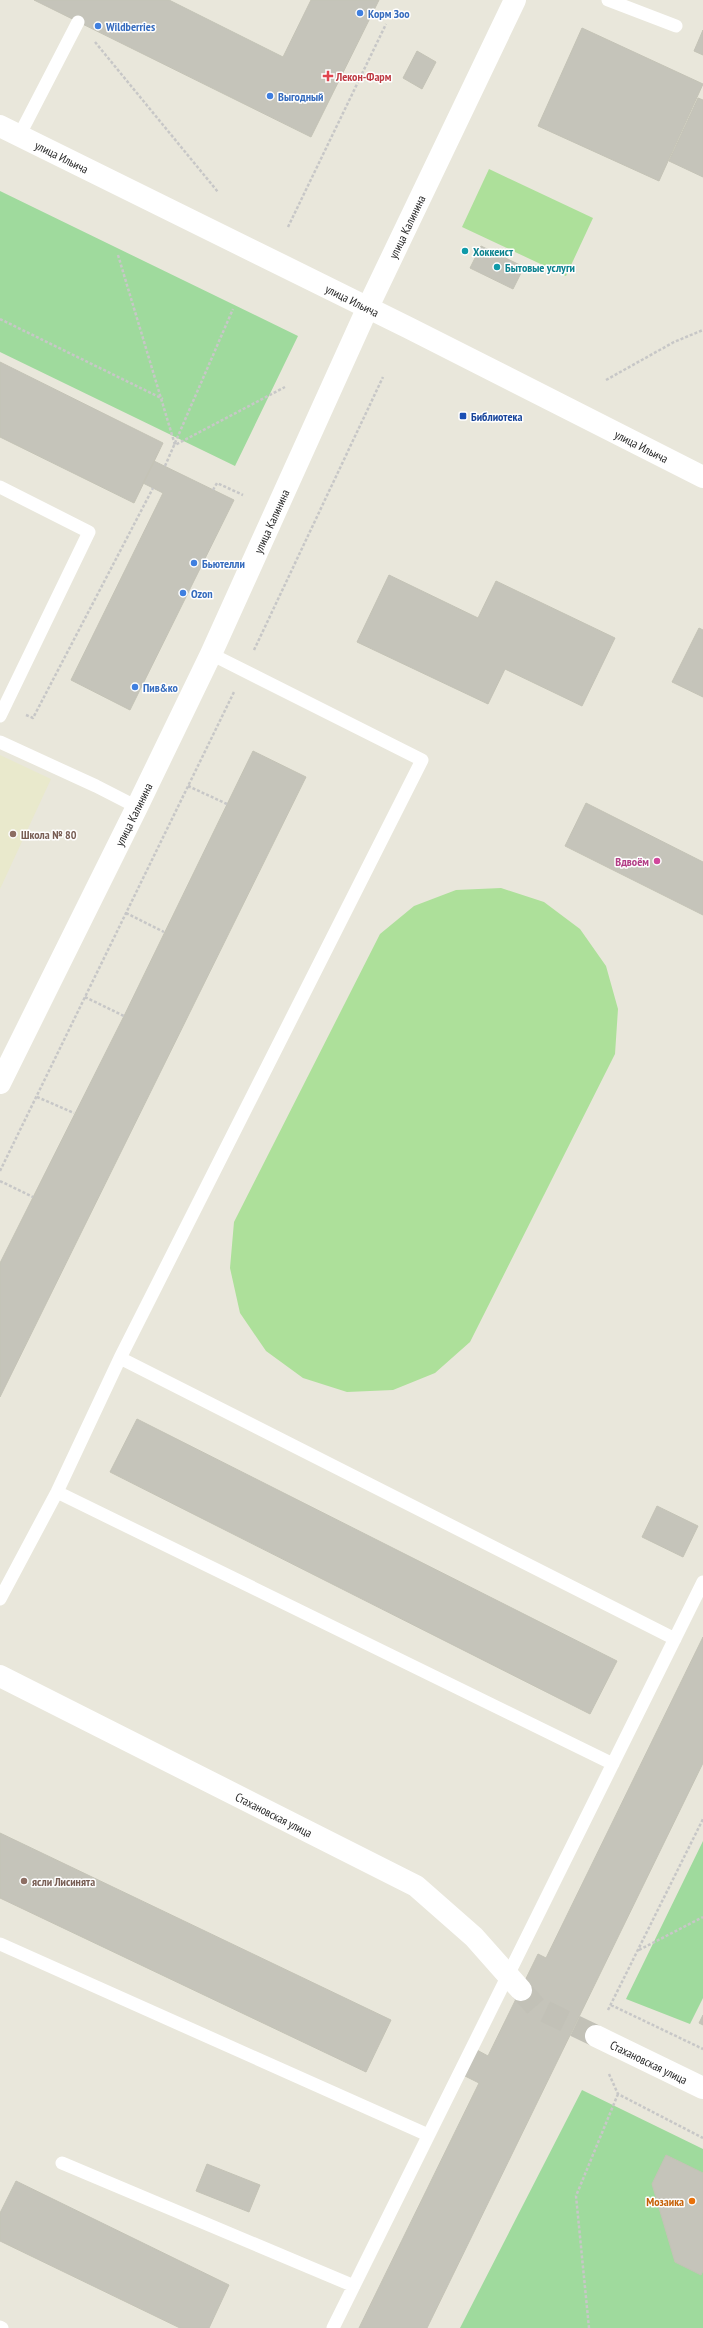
<svg xmlns="http://www.w3.org/2000/svg" width="703" height="2328" font-family="'PT Sans Narrow',sans-serif">
<style>
.education{fill:#e9e9cc}
.green{fill:#9fda9d}
.pitch{fill:#ade09a}
.building{fill:#c5c4ba;stroke:#c4c3b6}
.lines{fill:none;stroke-linecap:round;stroke-linejoin:round}
.minor-tunnel{stroke:#c2c1b7;stroke-width:22;stroke-dasharray:22 11;stroke-linecap:butt}
.path{stroke:#c7c7c7;stroke-width:2.5;stroke-dasharray:3 2;stroke-linecap:butt}
.service{stroke:#fff;stroke-width:13}
.minor{stroke:#fff;stroke-width:22}
.tertiary{stroke:#fff;stroke-width:22}
.shop-dot{fill:#3f7fe0;stroke:#fff;stroke-width:1.5}
.health-dot{fill:#e0444e;stroke:#fff;stroke-width:1.5}
.culture-dot{fill:#0f9aa8;stroke:#fff;stroke-width:1.5}
.transit-dot{fill:#1a4fb4;stroke:#fff;stroke-width:1.5}
.education-dot{fill:#8d6e63;stroke:#fff;stroke-width:1.5}
.hotel-dot{fill:#d1479c;stroke:#fff;stroke-width:1.5}
.food-dot{fill:#e8710a;stroke:#fff;stroke-width:1.5}
.labels{text-anchor:middle;dominant-baseline:central;stroke-width:3;stroke-linejoin:round;paint-order:stroke}
.shop-label{font-size:12px;font-weight:bold;fill:#366cbe;stroke:#fff;text-anchor:start}
.health-label{font-size:12px;font-weight:bold;fill:#be3a42;stroke:#fff;text-anchor:start}
.street-label{font-size:12px;fill:#282828;stroke:#fff}
.culture-label{font-size:12px;font-weight:bold;fill:#0d838f;stroke:#fff;text-anchor:start}
.transit-label{font-size:12px;font-weight:bold;fill:#164399;stroke:#fff;text-anchor:start}
.education-label{font-size:12px;font-weight:bold;fill:#785e54;stroke:#fff;text-anchor:start}
.hotel-label{font-size:12px;font-weight:bold;fill:#b23c85;stroke:#fff;text-anchor:end}
.food-label{font-size:12px;font-weight:bold;fill:#c56008;stroke:#fff;text-anchor:end}
</style>
<rect width="100%" height="100%" fill="#e9e7db"/>
<path class="education" d="M 0,755 L 51,779 L 0,889 Z"/>
<path class="green" d="M 0,191 L 298,336 L 235,466 L 0,352 Z
M 703,1841 L 703,1998 L 690,2024 L 626,1999 Z
M 582,2090 L 703,2149 L 703,2328 L 460,2328 Z"/>
<path class="pitch" d="M 489,169 L 593,218 L 566,276 L 462,227 Z
M 501,888 L 544,902 L 580,929 L 606,966 L 618,1009 L 615,1054 L 470,1342 L 435,1373 L 393,1390 L 347,1392 L 303,1378 L 266,1351 L 240,1313 L 230,1268 L 234,1222 L 380,934 L 414,906 L 456,890 Z"/>
<path class="building" d="M 34,0 L 169,0 L 283,57 L 311,0 L 379,0 L 311,137 Z
M 582,28 L 703,84 L 659,181 L 538,126 Z
M 703,30 L 703,55 L 694,51 Z
M 417,51 L 436,62 L 422,89 L 403,78 Z
M 698,98 L 703,100 L 703,177 L 669,161 Z
M 481,246 L 524,267 L 513,289 L 470,268 Z
M 0,362 L 163,443 L 134,503 L 0,437 Z
M 154,461 L 234,500 L 130,710 L 71,680 L 163,493 L 143,483 Z
M 389,575 L 478,618 L 496,581 L 615,638 L 582,706 L 505,669 L 488,704 L 357,642 Z
M 699,628 L 703,630 L 703,697 L 672,682 Z
M 253,751 L 306,777 L 0,1397 L 0,1263 L 124,1016 Z
M 586,803 L 703,862 L 703,915 L 565,846 Z
M 137,1419 L 617,1661 L 590,1714 L 110,1472 Z
M 657,1506 L 698,1526 L 683,1557 L 642,1537 Z
M 703,1637 L 703,1763 L 427,2328 L 359,2328 L 479,2083 L 463,2075 L 475,2049 L 488,2056 L 538,1954 L 546,1958 Z
M 0,1833 L 391,2020 L 366,2072 L 0,1898 Z
M 703,2015 L 703,2025 L 699,2023 Z
M 666,2155 L 703,2173 L 703,2271 L 701,2275 L 675,2262 L 652,2184 Z
M 207,2164 L 260,2185 L 249,2212 L 196,2191 Z
M 16,2181 L 229,2285 L 209,2328 L 180,2328 L 0,2241 L 0,2213 Z"/>
<g class="lines">
<path class="minor-tunnel" d="M 521,1990 L 536,2007 L 596,2036"/>
<path class="path" d="M 95,42 L 218,192
M 288,227 L 386,24
M 118,255 L 175,445 L 285,387
M 0,319 L 163,399
M 606,380 L 674,342 L 703,330
M 165,466 L 233,309
M 213,490 L 217,483 L 243,495
M 254,650 L 383,377
M 26,715 L 33,718 L 153,488
M 188,786 L 227,804
M 126,913 L 164,932
M 85,997 L 124,1016
M 37,1097 L 74,1113
M 0,1171 L 234,692
M 0,1181 L 33,1197
M 639,1950 L 703,1917
M 611,2005 L 703,2049
M 608,2010 L 703,1819
M 609,2074 L 618,2094 L 703,2138
M 589,2328 L 576,2196 L 618,2094"/>
<path class="service" d="M 608,0 L 676,26
M 19,136 L 78,22
M 0,487 L 89,532 L 0,716
M 0,742 L 96,786 L 137,807
M 120,1358 L 675,1639
M 57,1492 L 613,1764
M 0,1599 L 57,1492 L 120,1358 L 422,760 L 211,654
M 0,1944 L 428,2135
M 62,2163 L 354,2286
M 0,2327 L 2,2328
M 333,2328 L 703,1582"/>
<g class="minor">
<path id="s1" d="M 0,1083 L 137,807 L 211,654 L 368,307 L 515,0"/>
<path id="s2" d="M 0,1676 L 416,1886 L 474,1937 L 521,1990"/>
<path id="s3" d="M 596,2036 L 703,2088"/>
</g>
<path class="tertiary" id="s4" d="M 0,126 L 409,328 L 703,477"/>
</g>
<g class="shop-dot">
<circle cx="360" cy="13" r="4"/>
<circle cx="98" cy="26" r="4"/>
<circle cx="270" cy="96" r="4"/>
<circle cx="194" cy="563" r="4"/>
<circle cx="183" cy="593" r="4"/>
<circle cx="135" cy="687" r="4"/>
</g>
<path class="health-dot" d="M326 70h4v4h4v4h-4v4h-4v-4h-4v-4h4z"/>
<g class="culture-dot">
<circle cx="465" cy="251" r="4"/>
<circle cx="497" cy="267" r="4"/>
</g>
<rect class="transit-dot" x="459" y="412" width="8" height="8" rx="2"/>
<g class="education-dot">
<circle cx="13" cy="834" r="4"/>
<circle cx="24" cy="1881" r="4"/>
</g>
<circle class="hotel-dot" cx="657" cy="861" r="4"/>
<circle class="food-dot" cx="692" cy="2201" r="4"/>
<g class="labels">
<g class="shop-label">
<text x="368" y="13">Корм Зоо</text>
<text x="106" y="26">Wildberries</text>
<text x="278" y="96">Выгодный</text>
<text x="202" y="563">Бьютелли</text>
<text x="191" y="593">Ozon</text>
<text x="143" y="687">Пив&amp;ко</text>
</g>
<g class="health-label">
<text x="336" y="76">Лекон-Фарм</text>
</g>
<g class="street-label">
<text stroke="none"><textPath href="#s4" startOffset="69">улица Ильича</textPath></text>
<text stroke="none"><textPath href="#s1" startOffset="948">улица Калинина</textPath></text>
<text stroke="none"><textPath href="#s4" startOffset="393">улица Ильича</textPath></text>
<text stroke="none"><textPath href="#s4" startOffset="717">улица Ильича</textPath></text>
<text stroke="none"><textPath href="#s1" startOffset="624">улица Калинина</textPath></text>
<text stroke="none"><textPath href="#s1" startOffset="300">улица Калинина</textPath></text>
<text stroke="none"><textPath href="#s2" startOffset="307">Стахановская улица</textPath></text>
<text stroke="none"><textPath href="#s3" startOffset="59">Стахановская улица</textPath></text>
</g>
<g class="culture-label">
<text x="473" y="251">Хоккеист</text>
<text x="505" y="267">Бытовые услуги</text>
</g>
<g class="transit-label">
<text x="471" y="416">Библиотека</text>
</g>
<g class="education-label">
<text x="21" y="834">Школа № 80</text>
<text x="32" y="1881">ясли Лисинята</text>
</g>
<g class="hotel-label">
<text x="649" y="861">Вдвоём</text>
</g>
<g class="food-label">
<text x="684" y="2201">Мозаика</text>
</g>
</g>
</svg>
